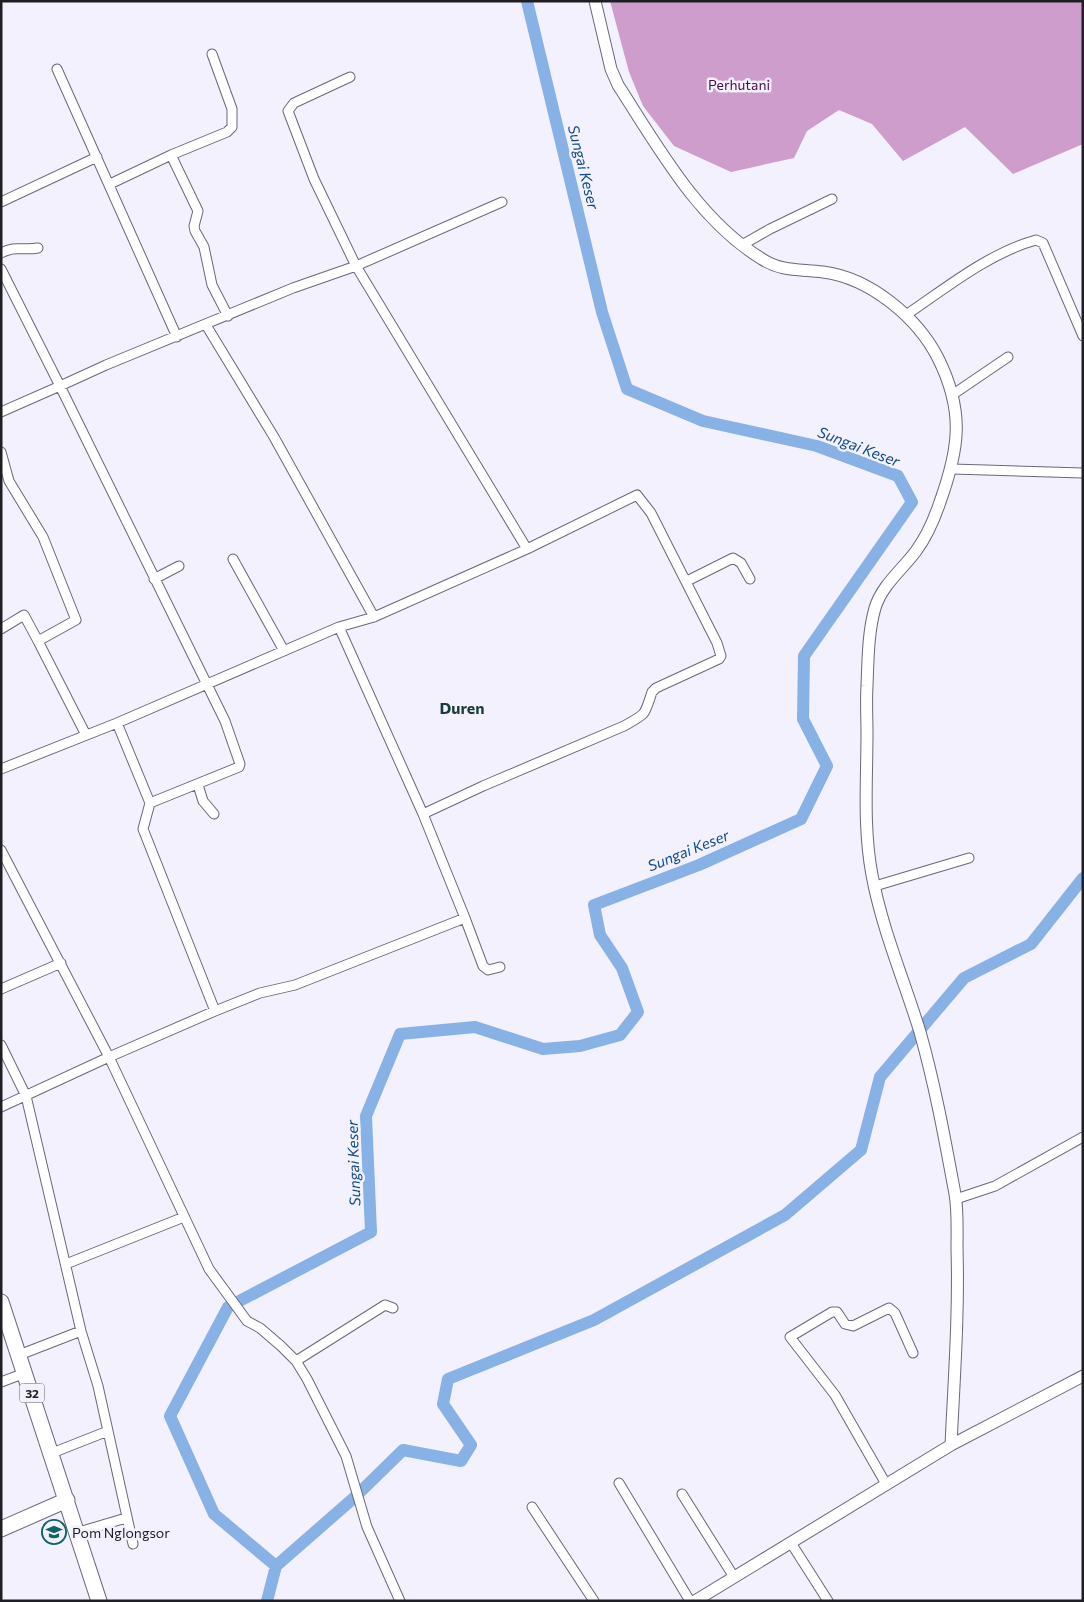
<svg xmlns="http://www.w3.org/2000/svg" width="1084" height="1602" font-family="Commissioner,sans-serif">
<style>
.forest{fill:#cf9dcc}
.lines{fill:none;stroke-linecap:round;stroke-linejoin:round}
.river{stroke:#88b1e5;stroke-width:12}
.street-casing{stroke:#6a6879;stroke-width:11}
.secondary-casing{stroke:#6a6879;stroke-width:13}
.highway-casing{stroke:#6a6879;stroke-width:17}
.street{stroke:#fff;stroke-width:9}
.secondary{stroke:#fff;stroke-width:11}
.highway{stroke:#fff;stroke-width:15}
.labels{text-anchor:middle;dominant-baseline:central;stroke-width:5;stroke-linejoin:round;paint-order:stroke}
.shield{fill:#f2f1fd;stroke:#5e5d66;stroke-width:1}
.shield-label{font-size:12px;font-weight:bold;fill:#1f1e25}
.park-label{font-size:14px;fill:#490d49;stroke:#f2f1fd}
.poi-label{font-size:14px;fill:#1f1e25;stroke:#f2f1fd;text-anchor:start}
.water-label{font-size:15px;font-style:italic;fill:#114b88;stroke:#f2f1fd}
.quarter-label{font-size:16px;font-weight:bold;fill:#183a3b;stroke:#f2f1fd}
</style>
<rect width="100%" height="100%" fill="#f2f1fd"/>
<path class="forest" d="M 610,1 L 1083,1 L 1083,144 L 1013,174 L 965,127 L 903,161 L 872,124 L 839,110 L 807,131 L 794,158 L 731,172 L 674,146 L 643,106 L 629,72 Z"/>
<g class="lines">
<path class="river" d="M 276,1566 L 356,1496 L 403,1450 L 461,1461 L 471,1445 L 443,1404 L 448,1379 L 594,1320 L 785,1215 L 861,1150 L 880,1077 L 964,978 L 1031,944 L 1083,878
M 267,1601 L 276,1566 L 214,1514 L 170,1416 L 228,1307 L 371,1232 L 366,1116 L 400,1034 L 475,1027 L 543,1049 L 580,1046 L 620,1035 L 638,1012 L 622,968 L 600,935 L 594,905 L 699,865 L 801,819 L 827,766 L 803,719 L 804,656 L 912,502 L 898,476 L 817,446 L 703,421 L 627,389 L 602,312 L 527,1"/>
<defs>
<path id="street" d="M 57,69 L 177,337
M 350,77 L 294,103 L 288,111 L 314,179 L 356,266 L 502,202
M 171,155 L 227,132 L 232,127 L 232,109 L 212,54
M 110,184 L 171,155 L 198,211 L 194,226 L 195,231 L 204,247 L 212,285 L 228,316
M 1,202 L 97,157
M 742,245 L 770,229 L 832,199
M 1,253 C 16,245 22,251 38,248
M 1,269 L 60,386 L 106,365 L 293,288 L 356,266 L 527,549
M 906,315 C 946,288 989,253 1036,240 L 1043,243 L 1083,336
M 206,325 L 274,437 L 374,617
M 952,395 L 1008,357
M 1,412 L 60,386 L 225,721 L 240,764 L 239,767 L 150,803
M 1,452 L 9,481 L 43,537 L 76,620 L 38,641 L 86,735
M 952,469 L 1083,473
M 233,559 L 283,649
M 154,579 L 179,566
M 687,581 L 733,558 L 741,563 L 750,579
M 339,627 L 374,617 L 527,549 L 637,495 L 651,513 L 717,643 L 721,656 L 719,659 L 656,688 L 652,692 C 644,716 647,713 624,726 L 483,786 L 423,814
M 1,629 L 24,615 L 38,641
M 117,723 L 150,803 L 143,829 L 215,1011
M 1,769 L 117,723 L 339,627 L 423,814 L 465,918 L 295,985 L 260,993 L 215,1011 L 109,1057 L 209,1269 L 247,1321 L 260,1328 L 281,1346 L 296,1361 L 307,1379 L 346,1456 L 367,1527 L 400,1601
M 198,785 L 203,801 L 214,814
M 1,850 L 109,1057 L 1,1107
M 875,886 L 969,858
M 465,918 L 483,966 L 488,970 L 500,967
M 1,989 L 61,963
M 1,1045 L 26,1096 L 81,1331 L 98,1386 L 108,1431 L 52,1453
M 956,1199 L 995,1186 L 1083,1137
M 66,1264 L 184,1217
M 19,1355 L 81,1331
M 296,1361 L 385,1305 L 393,1308
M 1,1382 L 25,1373
M 108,1431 L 133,1544
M 619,1483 L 690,1601
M 886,1484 L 835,1395 L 790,1337 L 832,1312 L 837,1312 L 845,1324 L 853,1326 L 889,1308 L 895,1313 L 913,1353
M 682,1494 L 734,1577
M 532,1507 L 594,1601
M 79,1532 L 126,1518
M 791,1543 L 828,1601"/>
<path id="secondary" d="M 595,1 L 611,69 L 618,85 C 658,147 698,220 762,259 C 782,272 800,269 823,272 C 870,278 917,317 938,358 C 965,412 959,449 940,502 C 934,520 927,536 916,551 C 902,570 882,585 875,608 C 868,632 868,661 867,686 C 866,702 867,718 867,733 C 867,781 863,827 872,875 C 882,929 904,980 920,1032 C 935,1085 945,1140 955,1194 C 958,1211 957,1230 957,1249 C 959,1314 954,1380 951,1445
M 695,1601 L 951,1445 L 1083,1376"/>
<path id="highway" d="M 1,1302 L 99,1601
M 1,1529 L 67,1500"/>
</defs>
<use href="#street" class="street-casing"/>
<use href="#secondary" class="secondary-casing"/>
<use href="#highway" class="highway-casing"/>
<use href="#street" class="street"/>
<use href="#secondary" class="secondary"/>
<use href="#highway" class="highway"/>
</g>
<defs>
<symbol id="school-ring" viewBox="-11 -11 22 22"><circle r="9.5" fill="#f2f1fd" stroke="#126365" stroke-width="1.5"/><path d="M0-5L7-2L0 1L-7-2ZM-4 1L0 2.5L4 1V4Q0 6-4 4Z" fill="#126365"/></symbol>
</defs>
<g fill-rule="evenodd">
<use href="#school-ring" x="40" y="1518" width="28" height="28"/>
</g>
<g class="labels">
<rect class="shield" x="19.5" y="1383.5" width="25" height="19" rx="4"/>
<g class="shield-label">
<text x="32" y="1393">32</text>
</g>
<g class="park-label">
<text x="739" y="84">Perhutani</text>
</g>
<g class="poi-label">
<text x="72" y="1532">Pom Nglongsor</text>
</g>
<g class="water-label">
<text transform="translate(584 167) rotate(76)">Sungai Keser</text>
<text transform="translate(859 446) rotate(21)">Sungai Keser</text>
<text transform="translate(688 850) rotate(-22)">Sungai Keser</text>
<text transform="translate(353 1163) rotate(-92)">Sungai Keser</text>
</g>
<g class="quarter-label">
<text x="462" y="707">Duren</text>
</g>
</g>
<rect width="1084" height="1602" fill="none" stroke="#1f1e25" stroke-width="5"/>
</svg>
